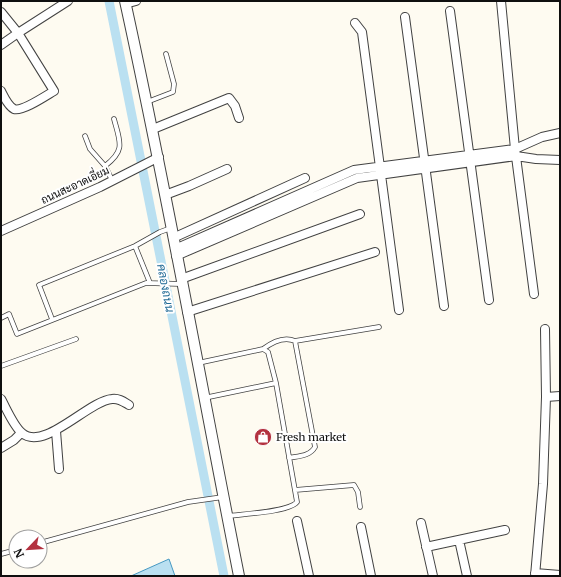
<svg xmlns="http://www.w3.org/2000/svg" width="561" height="577" font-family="Merriweather,Sarabun,serif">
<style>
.water{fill:#bae0f1;stroke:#4799c2}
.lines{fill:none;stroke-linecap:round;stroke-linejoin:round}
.canal{stroke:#bae0f1;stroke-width:9}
.service-casing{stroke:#424242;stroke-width:5.5}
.minor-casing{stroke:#424242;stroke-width:10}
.tertiary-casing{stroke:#424242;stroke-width:12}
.service{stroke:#fff;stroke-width:4}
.minor{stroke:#fff;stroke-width:8}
.tertiary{stroke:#fff;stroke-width:10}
.labels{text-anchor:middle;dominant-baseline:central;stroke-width:4;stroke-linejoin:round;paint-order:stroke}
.street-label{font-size:11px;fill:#0f0f0f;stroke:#fff}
.poi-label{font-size:11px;fill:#0f0f0f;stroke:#fff;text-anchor:start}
.water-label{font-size:12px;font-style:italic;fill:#226b96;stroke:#fff}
</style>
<rect width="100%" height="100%" fill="#fefbf1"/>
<path class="water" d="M 169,559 L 175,576 L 131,576 Z"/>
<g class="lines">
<path class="canal" d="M 109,1 L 224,576"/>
<defs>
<path id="service" d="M 147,102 L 173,92 L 174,84 L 166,54
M 85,136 L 90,149 L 105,166 L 112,180
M 105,166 C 126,150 120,142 114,119
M 135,246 L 150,283
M 1,318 L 9,314 L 17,334 L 146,283 L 182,284
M 52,319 L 39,285 L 135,246 L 160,232 L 171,228
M 295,341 L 379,327
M 263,349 C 271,343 284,336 295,341 L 315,447 C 310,456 299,456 289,458
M 198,363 L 263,349 L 268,352 L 276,383 L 297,502 C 289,512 243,514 228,516
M 1,366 L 76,339
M 204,398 L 276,383
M 295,490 L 354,485 L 358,492 L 360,507
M 40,543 L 188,502 L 223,497
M 1,554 L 16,550"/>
<path id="minor" d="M 501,1 L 515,149 L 534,294
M 125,4 L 136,1
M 450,11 L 489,300
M 1,12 L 18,33 L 68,1
M 405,17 L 444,306
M 355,23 L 362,32 L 399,310
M 1,45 L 18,33 L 54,91 C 47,95 22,112 14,109 C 8,106 4,97 1,91
M 153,129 L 229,98 L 235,106 L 239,118
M 165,195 L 189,186 L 227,169
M 1,231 L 100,187 L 159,157
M 173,238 L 305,178
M 175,249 L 354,170 L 515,149 L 542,137 L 560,133
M 176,256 L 357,178 L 516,156 L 536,159 L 560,160
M 181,279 L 360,214
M 187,312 L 375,252
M 546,397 L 560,396
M 1,399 C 6,408 14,427 22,433 C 44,452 88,401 112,399 C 119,398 124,402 129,405
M 56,431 L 59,469
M 1,448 L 14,440 L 21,433
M 297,521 L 309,576
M 421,523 L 433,576
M 361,527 L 371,576
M 459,540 L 467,576
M 426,547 L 505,530
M 535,573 L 560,575
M 535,576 L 543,484 L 546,397 L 545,329"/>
<path id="tertiary" d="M 125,1 C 167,192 201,384 239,576"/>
</defs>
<use href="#service" class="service-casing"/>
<use href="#minor" class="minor-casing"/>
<use href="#tertiary" class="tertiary-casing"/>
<use href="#service" class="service"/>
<use href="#minor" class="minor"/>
<use href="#tertiary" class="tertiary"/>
</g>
<defs>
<symbol id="shop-disc" viewBox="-11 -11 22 22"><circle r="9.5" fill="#b33240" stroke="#fff"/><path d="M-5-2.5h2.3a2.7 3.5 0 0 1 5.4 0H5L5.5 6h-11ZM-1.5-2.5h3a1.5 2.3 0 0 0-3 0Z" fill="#fff"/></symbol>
</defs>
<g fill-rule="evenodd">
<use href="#shop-disc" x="253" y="427" width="20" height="20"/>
</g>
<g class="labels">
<g class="street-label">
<text transform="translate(75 185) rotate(-25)">ถนนสะอาดเอี่ยม</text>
</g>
<g class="poi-label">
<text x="276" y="437">Fresh market</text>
</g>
<g class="water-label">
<text transform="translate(166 288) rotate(79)">คลองถนน</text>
</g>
</g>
<rect width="561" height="577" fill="none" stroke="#0f0f0f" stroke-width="4"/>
<g transform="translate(28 549) rotate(245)"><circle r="19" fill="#ffffff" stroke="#9f9f9f"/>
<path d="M0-3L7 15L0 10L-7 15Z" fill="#b33240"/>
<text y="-6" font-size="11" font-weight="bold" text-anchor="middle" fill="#0f0f0f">N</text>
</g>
</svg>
